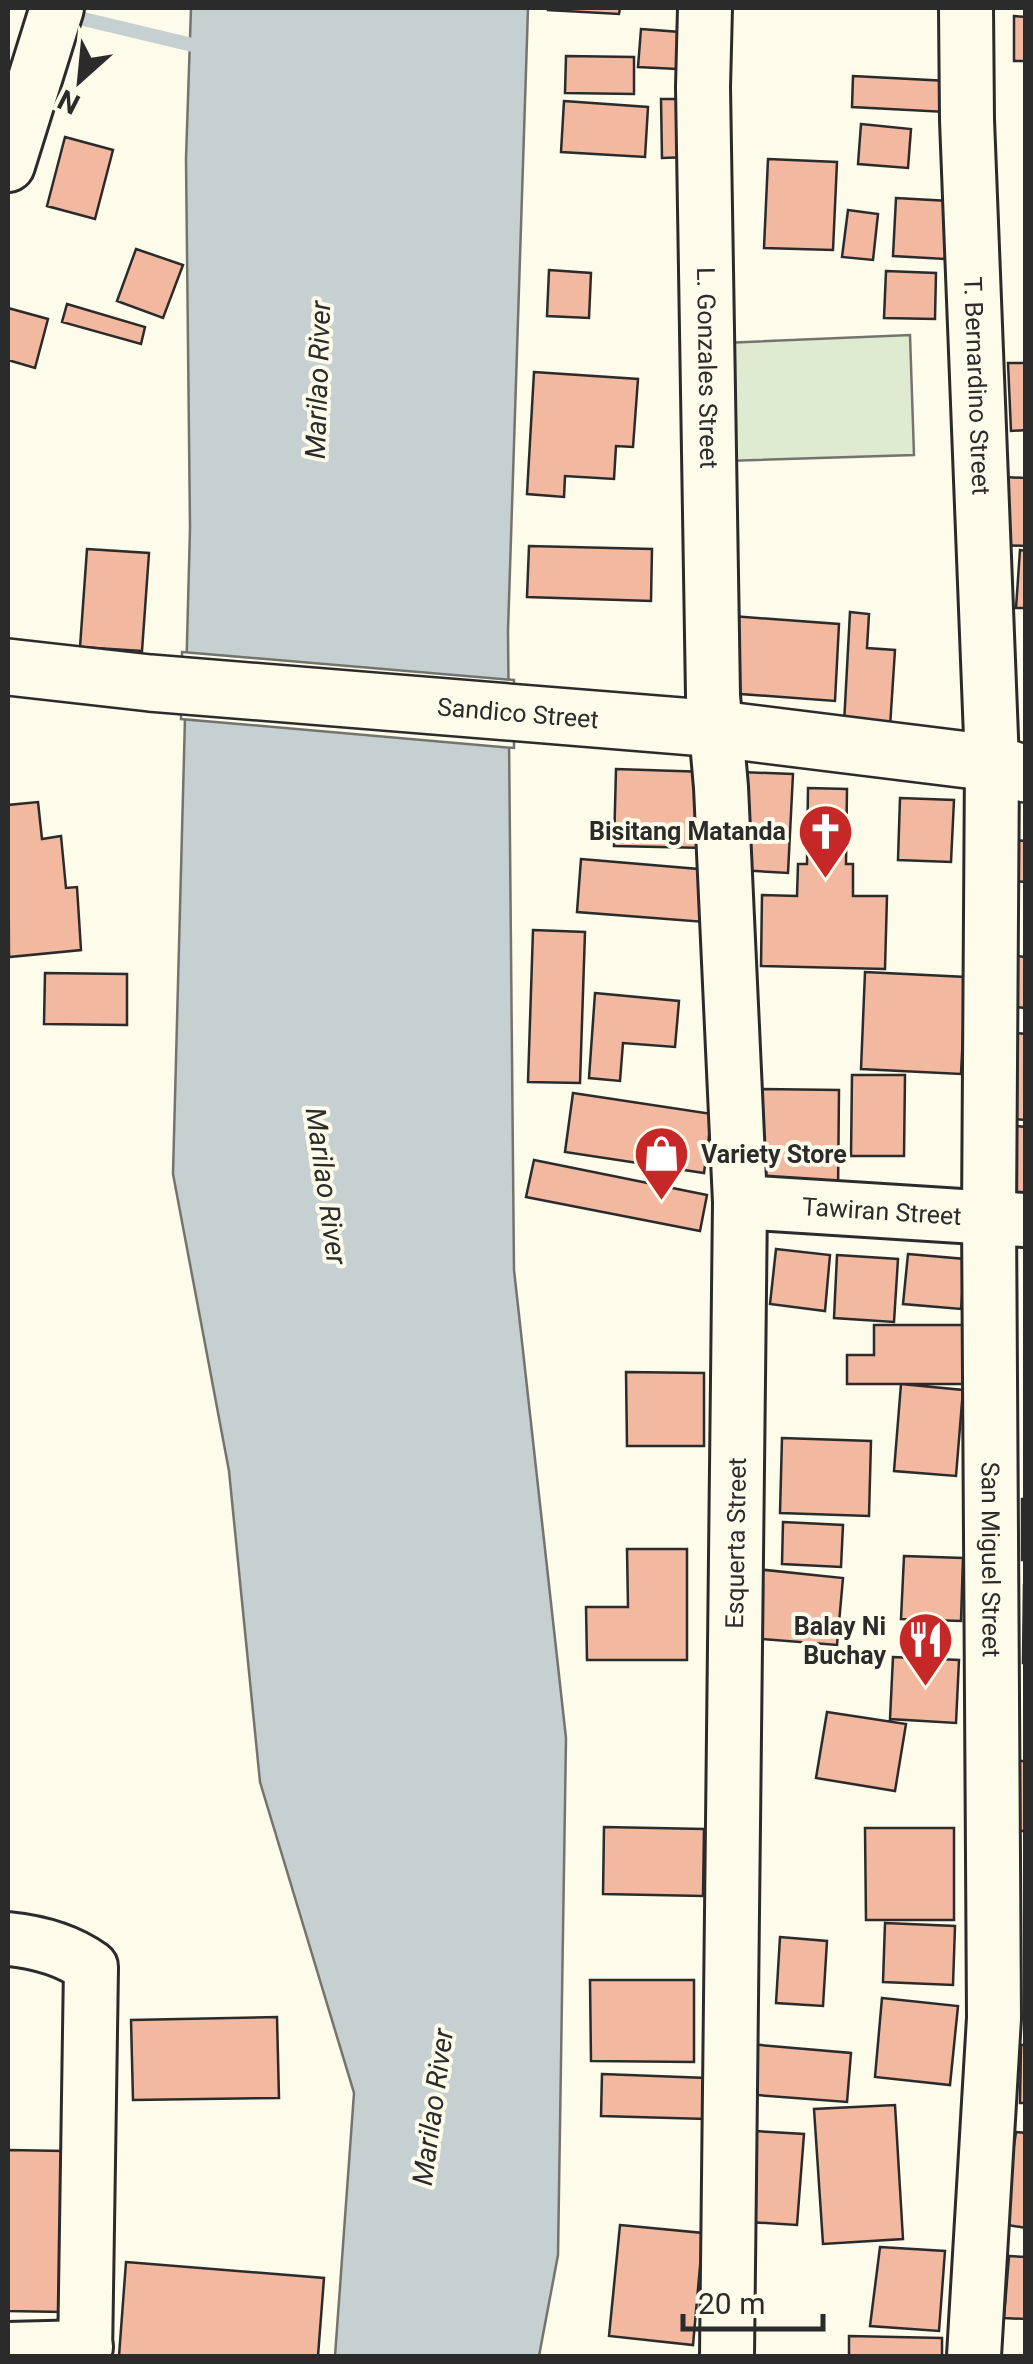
<svg xmlns="http://www.w3.org/2000/svg" width="1033" height="2364" font-family="Roboto,sans-serif">
<style>
.green{fill:#deebd1;stroke:#74746e;stroke-width:2.5}
.water{fill:#c7d0d0;stroke:#74746e;stroke-width:2.5}
.pier{fill:#fdfbea;stroke:#74746e;stroke-width:2.5}
.lines{fill:none;stroke-linecap:round;stroke-linejoin:round}
.stream{stroke:#c7d0d0;stroke-width:14}
.building{fill:#f2b8a0;stroke:#2b2b2b;stroke-width:2.5}
.minor-casing{stroke:#2b2b2b;stroke-width:58}
.major-casing{stroke:#2b2b2b;stroke-width:60}
.minor{stroke:#fdfbea;stroke-width:52}
.major{stroke:#fdfbea;stroke-width:55}
.labels{text-anchor:middle;dominant-baseline:central;stroke-width:8;stroke-linejoin:round;paint-order:stroke}
.street-label{font-size:25px;fill:#2b2b2b;stroke:#fdfbea}
.poi-label{font-size:25px;font-weight:bold;fill:#2b2b2b;stroke:#fdfbea;text-anchor:end}
.water-label{font-size:28px;font-style:italic;fill:#2b2b2b;stroke:#fdfbea}
</style>
<rect width="100%" height="100%" fill="#fdfbea"/>
<path class="green" d="M 910,335 L 914,455 L 726,461 L 724,343 Z"/>
<path class="water" d="M 191,8 L 528,8 L 508,631 L 514,1270 L 566,1738 L 558,2255 L 539,2356 L 335,2356 L 354,2093 L 260,1782 L 229,1471 L 173,1174 L 190,528 L 186,159 Z"/>
<path class="pier" d="M 182,652 L 514,680 L 514,748 L 181,719 Z"/>
<g class="lines">
<path class="stream" d="M 75,17 L 205,48"/>
</g>
<path class="building" d="M 548,8 L 620,8 L 619,14 L 548,10 Z
M 1014,16 L 1026,17 L 1026,61 L 1014,61 Z
M 641,29 L 680,32 L 677,69 L 638,67 Z
M 566,56 L 634,57 L 634,94 L 565,93 Z
M 853,76 L 948,81 L 946,112 L 852,107 Z
M 661,99 L 692,99 L 692,157 L 662,158 Z
M 564,101 L 648,107 L 645,157 L 561,152 Z
M 861,124 L 911,129 L 908,168 L 858,164 Z
M 65,137 L 113,150 L 95,219 L 47,206 Z
M 768,159 L 837,162 L 833,250 L 764,248 Z
M 896,198 L 949,201 L 945,259 L 893,256 Z
M 848,210 L 878,214 L 873,260 L 842,257 Z
M 136,249 L 183,265 L 163,318 L 117,301 Z
M 549,270 L 591,273 L 589,318 L 547,316 Z
M 886,271 L 936,273 L 935,319 L 884,318 Z
M 67,304 L 145,327 L 141,344 L 62,322 Z
M 8,308 L 48,319 L 35,368 L 8,360 Z
M 1008,363 L 1026,363 L 1026,430 L 1011,431 Z
M 534,372 L 638,379 L 633,447 L 616,446 L 614,479 L 565,476 L 564,497 L 527,494 Z
M 1004,477 L 1026,478 L 1026,546 L 1001,545 Z
M 529,546 L 652,549 L 651,601 L 527,597 Z
M 87,549 L 149,553 L 142,651 L 80,647 Z
M 1020,550 L 1026,551 L 1026,608 L 1016,608 Z
M 850,612 L 869,614 L 867,648 L 895,650 L 890,727 L 844,724 Z
M 732,616 L 839,624 L 835,701 L 727,693 Z
M 616,769 L 707,772 L 705,848 L 614,846 Z
M 741,772 L 793,774 L 788,873 L 739,870 Z
M 808,788 L 847,789 L 846,864 L 853,864 L 853,896 L 887,896 L 885,969 L 761,966 L 762,895 L 797,896 L 798,864 L 807,864 Z
M 900,798 L 954,800 L 951,862 L 898,860 Z
M 38,802 L 42,839 L 61,836 L 66,888 L 77,887 L 81,950 L 9,957 L 8,805 Z
M 1012,840 L 1026,841 L 1026,882 L 1011,881 Z
M 581,859 L 710,870 L 705,922 L 577,912 Z
M 533,930 L 585,932 L 580,1083 L 528,1082 Z
M 1017,956 L 1026,957 L 1026,1008 L 1008,1006 Z
M 865,972 L 966,977 L 961,1074 L 861,1069 Z
M 45,973 L 127,974 L 127,1025 L 44,1024 Z
M 595,993 L 679,1001 L 675,1047 L 623,1043 L 620,1081 L 589,1078 Z
M 1016,1033 L 1026,1034 L 1026,1120 L 1013,1119 Z
M 852,1075 L 905,1075 L 904,1156 L 851,1156 Z
M 761,1089 L 839,1090 L 838,1193 L 760,1192 Z
M 573,1093 L 712,1114 L 704,1173 L 565,1152 Z
M 1015,1126 L 1026,1127 L 1026,1199 L 1009,1198 Z
M 534,1160 L 707,1195 L 700,1231 L 526,1197 Z
M 776,1249 L 830,1255 L 825,1311 L 770,1304 Z
M 908,1254 L 965,1259 L 961,1309 L 903,1304 Z
M 837,1255 L 898,1259 L 894,1322 L 834,1318 Z
M 874,1325 L 970,1325 L 971,1384 L 847,1384 L 847,1355 L 874,1355 Z
M 626,1372 L 704,1373 L 704,1446 L 627,1446 Z
M 901,1384 L 963,1390 L 956,1476 L 894,1471 Z
M 782,1438 L 871,1441 L 869,1516 L 780,1513 Z
M 1022,1499 L 1026,1499 L 1026,1560 L 1022,1560 Z
M 783,1522 L 843,1525 L 841,1567 L 782,1564 Z
M 627,1549 L 687,1549 L 687,1660 L 587,1660 L 586,1607 L 628,1607 Z
M 904,1556 L 963,1558 L 961,1621 L 901,1619 Z
M 756,1569 L 843,1578 L 837,1645 L 750,1638 Z
M 1024,1585 L 1026,1585 L 1026,1663 L 1023,1663 Z
M 893,1657 L 959,1660 L 956,1723 L 890,1719 Z
M 827,1712 L 906,1724 L 895,1791 L 816,1778 Z
M 1016,1761 L 1026,1761 L 1026,1831 L 1016,1831 Z
M 604,1827 L 704,1829 L 703,1896 L 603,1894 Z
M 865,1828 L 954,1828 L 954,1920 L 866,1920 Z
M 885,1923 L 955,1926 L 953,1985 L 883,1982 Z
M 780,1937 L 827,1941 L 823,2006 L 776,2003 Z
M 590,1980 L 694,1980 L 694,2062 L 591,2061 Z
M 882,1998 L 958,2006 L 950,2085 L 875,2077 Z
M 277,2017 L 279,2098 L 133,2100 L 131,2020 Z
M 749,2044 L 851,2053 L 847,2102 L 744,2094 Z
M 1021,2045 L 1026,2045 L 1026,2103 L 1020,2103 Z
M 602,2074 L 707,2078 L 706,2119 L 601,2116 Z
M 895,2105 L 903,2239 L 823,2244 L 814,2109 Z
M 754,2131 L 804,2134 L 797,2225 L 748,2222 Z
M 1016,2132 L 1026,2133 L 1026,2228 L 1002,2224 Z
M 8,2150 L 65,2151 L 63,2312 L 8,2311 Z
M 620,2225 L 703,2233 L 693,2345 L 609,2336 Z
M 880,2247 L 945,2251 L 939,2331 L 870,2326 Z
M 1009,2256 L 1026,2257 L 1026,2319 L 1004,2318 Z
M 126,2262 L 324,2278 L 318,2356 L 119,2356 Z
M 849,2336 L 942,2338 L 942,2356 L 849,2356 Z"/>
<g class="lines">
<defs>
<g id="minor">
<path id="s1" d="M 705,8 L 703,87 L 713,696 L 721,787 L 740,1202 L 727,2356"/>
<path id="s2" d="M 966,8 L 967,120 L 992,763 L 989,1217 L 994,2018 L 974,2356"/>
<path d="M 8,165 L 57,8"/>
<path id="s3" d="M 740,1202 L 1024,1220"/>
<path d="M 8,1939 C 38,1942 66,1949 91,1967 L 85,2356"/>
<path d="M 8,2349 L 86,2347"/>
</g>
<g id="major">
<path id="s4" d="M 8,667 L 150,683 L 718,729 L 992,763 L 1026,774"/>
</g>
</defs>
<use href="#minor" class="minor-casing"/>
<use href="#major" class="major-casing"/>
<use href="#minor" class="minor"/>
<use href="#major" class="major"/>
</g>
<defs>
<symbol id="church-pin" viewBox="-11 -11 22 30"><path d="M0 17L-7.5 6A9.5 9.5 0 1 1 7.5 6Z" fill="#c62828" stroke="#fdfbea"/><path d="M-1.2-6h2.4v3.5h3.3v2.4h-3.3V6h-2.4V-.1h-3.3v-2.4h3.3Z" fill="#fff"/></symbol>
<symbol id="shop-pin" viewBox="-11 -11 22 30"><path d="M0 17L-7.5 6A9.5 9.5 0 1 1 7.5 6Z" fill="#c62828" stroke="#fdfbea"/><path d="M-5-2.5h2.3a2.7 3.5 0 0 1 5.4 0H5L5.5 6h-11ZM-1.5-2.5h3a1.5 2.3 0 0 0-3 0Z" fill="#fff"/></symbol>
<symbol id="restaurant-pin" viewBox="-11 -11 22 30"><path d="M0 17L-7.5 6A9.5 9.5 0 1 1 7.5 6Z" fill="#c62828" stroke="#fdfbea"/><path d="M-5-6h1v4h1v-4h1v4h1v-4h1v5L-1.5 .5V6h-2V.5L-5-1ZM5-6V6H3V1.5H1.5Q1.5-4 5-6Z" fill="#fff"/></symbol>
</defs>
<g fill-rule="evenodd">
<use href="#church-pin" x="794" y="800" width="63" height="86"/>
<use href="#shop-pin" x="630" y="1122" width="63" height="86"/>
<use href="#restaurant-pin" x="894" y="1608" width="63" height="86"/>
</g>
<g class="labels">
<g class="street-label">
<text stroke="none"><textPath href="#s1" startOffset="360">L. Gonzales Street</textPath></text>
<text stroke="none"><textPath href="#s2" startOffset="378">T. Bernardino Street</textPath></text>
<text stroke="none"><textPath href="#s4" startOffset="512">Sandico Street</textPath></text>
<text stroke="none"><textPath href="#s3" startOffset="142">Tawiran Street</textPath></text>
<text transform="translate(736 1543) rotate(-89)">Esquerta Street</text>
<text stroke="none"><textPath href="#s2" startOffset="1552">San Miguel Street</textPath></text>
</g>
<g class="poi-label">
<text x="786" y="831">Bisitang Matanda</text>
<text x="701" y="1154" text-anchor="start">Variety Store</text>
<text x="886" y="1626">Balay Ni<tspan x="886" dy="29">Buchay</tspan></text>
</g>
<g class="water-label">
<text transform="translate(318 380) rotate(-88)">Marilao River</text>
<text transform="translate(326 1186) rotate(82)">Marilao River</text>
<text transform="translate(433 2107) rotate(-82)">Marilao River</text>
</g>
</g>
<rect width="1033" height="2364" fill="none" stroke="#2b2b2b" stroke-width="20"/>
<g transform="translate(80 80) rotate(207)" stroke="#fdfbea" stroke-width="8" paint-order="stroke">
<path d="M0-8L18 38L0 25L-18 38Z" fill="#2b2b2b"/>
<text y="-15" font-size="28" font-weight="bold" text-anchor="middle" fill="#2b2b2b">N</text>
</g>
<path d="M683 2314v15h140v-15" fill="none" stroke="#2b2b2b" stroke-width="5"/>
<text x="698" y="2314" font-size="30" fill="#2b2b2b" stroke="#fdfbea" stroke-width="8" paint-order="stroke">20 m</text>
</svg>
